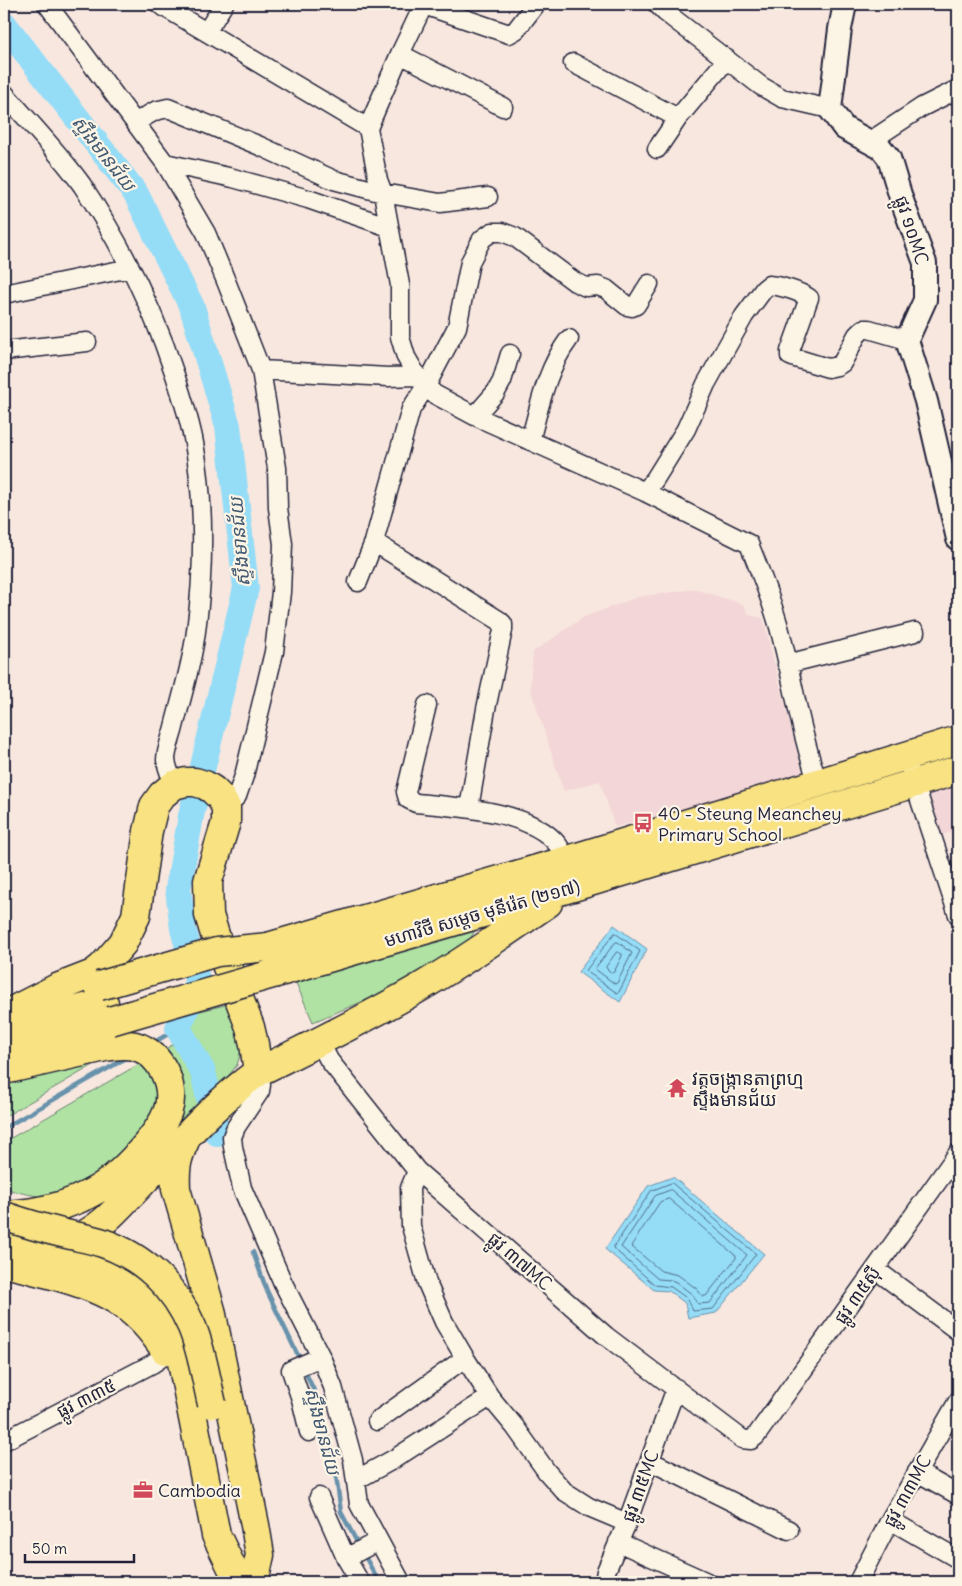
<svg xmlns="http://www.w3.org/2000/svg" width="962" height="1586" font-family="Delius,'Noto Sans Khmer',sans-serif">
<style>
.built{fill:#f3d6d7}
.green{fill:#afe2a3;stroke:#68826f}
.water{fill:#95dcf7;stroke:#6792ac}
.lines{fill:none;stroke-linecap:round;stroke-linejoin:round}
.shore{stroke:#506c86;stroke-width:1}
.stream{stroke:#6792ac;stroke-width:4.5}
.river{stroke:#95dcf7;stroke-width:26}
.minor-casing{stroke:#22223b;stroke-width:21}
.tertiary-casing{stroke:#22223b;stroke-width:26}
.primary-casing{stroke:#22223b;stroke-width:31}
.minor{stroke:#fcf5e5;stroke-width:18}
.tertiary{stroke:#fcf5e5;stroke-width:22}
.primary{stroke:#f8e281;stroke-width:28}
.primary-bridge-casing{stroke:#22223b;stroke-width:31;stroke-linecap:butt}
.primary-bridge{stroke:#f8e281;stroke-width:28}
.labels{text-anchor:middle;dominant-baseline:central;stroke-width:4.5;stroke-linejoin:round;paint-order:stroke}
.street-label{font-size:18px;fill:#22223b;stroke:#fcf5e5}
.poi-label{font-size:18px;fill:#22223b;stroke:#fcf5e5;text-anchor:start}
.water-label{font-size:19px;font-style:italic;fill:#445a73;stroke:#fcf5e5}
</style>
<rect width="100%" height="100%" fill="#f8e7df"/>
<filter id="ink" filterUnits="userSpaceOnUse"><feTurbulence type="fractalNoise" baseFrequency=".02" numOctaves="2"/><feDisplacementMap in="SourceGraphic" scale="10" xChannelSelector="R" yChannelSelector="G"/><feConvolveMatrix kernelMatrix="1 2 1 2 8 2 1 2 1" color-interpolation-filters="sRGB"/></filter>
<g filter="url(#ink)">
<path class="built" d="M 694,589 L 743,604 L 749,615 L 763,618 L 803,776 L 615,827 L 600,781 L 564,791 L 563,789 L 530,687 L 533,652 L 584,617 L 638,597 Z
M 958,782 L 958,831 L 942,835 L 927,792 Z"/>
<path class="green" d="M 471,926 L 474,932 L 470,939 L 456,950 L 417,973 L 371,998 L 313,1022 L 296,983 Z
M 229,1004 L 243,1045 L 237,1065 L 218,1089 L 213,1068 L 190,1026 L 196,1012 Z
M 179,1041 L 198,1080 L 204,1103 L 112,1198 L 98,1208 L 17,1192 L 4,1188 L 4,1142 Z
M 102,1060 L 4,1117 L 4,1084 Z"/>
<path class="water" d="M 614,925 L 647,949 L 620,1002 L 578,972 Z
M 673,1177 L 764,1254 L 716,1313 L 688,1318 L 685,1303 L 669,1291 L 654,1290 L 605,1249 L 648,1186 Z"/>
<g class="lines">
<path class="shore" d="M 615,933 L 640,951 L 619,992 L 617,993 L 586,971 Z
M 616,942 L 618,942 L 632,953 L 617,983 L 615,984 L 595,969 Z
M 617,952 L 622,954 L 622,956 L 614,972 L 612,973 L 607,969 L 606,967 Z
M 672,1183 L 756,1254 L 713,1309 L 693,1311 L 688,1299 L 671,1287 L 655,1285 L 613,1248 L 651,1191 Z
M 671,1190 L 747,1255 L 710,1303 L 698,1304 L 693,1295 L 676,1282 L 671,1280 L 658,1279 L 621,1247 L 655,1196 Z
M 669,1199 L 736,1256 L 736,1258 L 706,1296 L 702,1296 L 697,1289 L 678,1275 L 661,1271 L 631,1246 L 660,1202 Z"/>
<path class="stream" d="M 153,1043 L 178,1028
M 4,1128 L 128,1057
M 253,1252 L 267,1291 L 301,1362
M 304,1369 L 316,1395 L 334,1461 L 341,1512 L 359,1546
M 363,1553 L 379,1582"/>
<path class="river" d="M 4,24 L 136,194 L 192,307 L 228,426 L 246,588 L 191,816 L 178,889 L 183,929 L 198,983 L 178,1028 L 203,1072 L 217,1133"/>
<defs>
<path id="minor" d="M 47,4 L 165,163 L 206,233 L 226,281 L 261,370 L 277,468 L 278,508 L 283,544 L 281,592 L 274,652 L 244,776 L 237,796 L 226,807
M 159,4 L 368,128
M 424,4 L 400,54 L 368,128 L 378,180 L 383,193 L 400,285 L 400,337 L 406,357 L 417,376 L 434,394 L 475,416 L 645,492 L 749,544 C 760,571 771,599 779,627 C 793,679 800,732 818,783
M 657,4 L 665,12 L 761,86 L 782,98 L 830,109
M 424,5 L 509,34 L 516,30 L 536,4
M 207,31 L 224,4
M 400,54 L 503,107
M 573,63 L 678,118
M 4,93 C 30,123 59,153 82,185 C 122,245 154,310 176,378 C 183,400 190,421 194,443 C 205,502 204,572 196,631 C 192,664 182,695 174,727 C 172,736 166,750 166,760 C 167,768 171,777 174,785
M 136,122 L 155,111 L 168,108 L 260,146 L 334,180 L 383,193 L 440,203 L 488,197
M 869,142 L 922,107 L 958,89
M 657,149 L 678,118 L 727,59
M 165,163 L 233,178 L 308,199 L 389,227
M 4,294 L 130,268
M 4,351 L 87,342
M 261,370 L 388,377 L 417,376
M 475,416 L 496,392 L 502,381 L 510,354
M 530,441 C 540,405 546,370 569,339
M 645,492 L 655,479 L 686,429 L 706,384 L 744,316 L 764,289 L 769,285 C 781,286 799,291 809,298 L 790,351 L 790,356 L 795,358 L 828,368 L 837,366 L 842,363 L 857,335 L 863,329 L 869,329 L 907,340
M 374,542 L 500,621 L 503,624 L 503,630 L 486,709 L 469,808
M 358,582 L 374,542 L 411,409 L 426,386 L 457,327 L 470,262 L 482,239 L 492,232 L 502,232 L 515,237 L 575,282 L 586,287 L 598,286 L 606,289 L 627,306 L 632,307 L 636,305 L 649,284
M 787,664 L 915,632
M 427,705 L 406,792 L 408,799 L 416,803 C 457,807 531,810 558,845 C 563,851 565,862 567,870
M 911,773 L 958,915
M 319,1041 L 329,1060 L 417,1171 L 606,1336 L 742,1439 L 751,1440 L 756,1436 L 958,1153
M 258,1072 L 261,1085 L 260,1091 L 236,1127 L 232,1137 L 233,1147 L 242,1188 L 283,1283 L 321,1357 L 333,1387 L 353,1460 L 359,1504 L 401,1582
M 417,1171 L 410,1188 L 411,1226 L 427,1283 L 444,1322 L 465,1358 L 490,1397 L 515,1427 L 547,1472 L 564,1491 L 589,1507 L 627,1523
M 875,1269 L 958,1331
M 377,1421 L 465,1358
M 309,1432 L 301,1399 L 291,1370 L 321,1357
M 4,1441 L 152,1364 L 168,1353
M 650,1461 L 789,1530
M 917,1472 L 958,1495
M 356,1480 L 394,1459 L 490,1397
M 319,1497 L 346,1558 L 360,1582
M 890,1520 L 958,1559
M 618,1542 L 707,1582
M 346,1558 L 378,1541
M 604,1582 L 606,1571 L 627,1523 L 676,1388
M 858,1582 L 890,1520 L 958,1401"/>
<path id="tertiary" d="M 845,4 L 840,29 L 830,109 L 844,128 L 881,148 L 889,158 L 901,198 L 925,263 L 925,300 L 907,340 L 926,401 L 958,539"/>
<path id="primary" d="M 268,947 L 565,861 L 958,740
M 276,973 L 573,887 L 958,770
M 16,1009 L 57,988 L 93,974 L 102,967 L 123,943 L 136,916 L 148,831 L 154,806 L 162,795 L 174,785 L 186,782 L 195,782 L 205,785 L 213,790 L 220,797 L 226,807 L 226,822 L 208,881 L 209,915 L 216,938 L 250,1027 L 254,1044 L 258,1072
M 4,1029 L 104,1003
M 4,1050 L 110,1021
M 4,1070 L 105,1047 C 115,1045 125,1044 135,1046 C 161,1053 176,1086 168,1110 C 160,1135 120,1176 98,1189 C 68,1207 38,1213 4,1215
M 185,1141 C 176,1159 175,1170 176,1189 L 211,1310 L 255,1525 L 260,1555 L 254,1582
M 10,1245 C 31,1244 54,1246 74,1239 C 101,1230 120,1205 139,1186 C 177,1147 213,1104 258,1072 C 314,1044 370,1017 424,985 C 467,960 507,931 548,903
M 42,1251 C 117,1262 158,1287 182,1362 L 216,1535 L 235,1574 L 237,1582
M 4,1263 C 19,1266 34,1270 49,1274 C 102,1288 134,1302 165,1350"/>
</defs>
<use href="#minor" class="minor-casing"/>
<use href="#tertiary" class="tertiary-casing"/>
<use href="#primary" class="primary-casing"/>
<use href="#minor" class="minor"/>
<use href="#tertiary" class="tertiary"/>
<use href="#primary" class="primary"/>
<defs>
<path id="primary-bridge" d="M 99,986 L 217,952 L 268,947
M 110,1021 L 276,973
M 4,1216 C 24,1223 45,1229 66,1234 C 78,1237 91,1239 103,1243 C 144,1257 175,1287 192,1327 C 202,1351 206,1379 212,1404"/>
</defs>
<use href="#primary-bridge" class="primary-bridge-casing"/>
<use href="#primary-bridge" class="primary-bridge"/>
</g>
</g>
<defs>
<symbol id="bus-bare" viewBox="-9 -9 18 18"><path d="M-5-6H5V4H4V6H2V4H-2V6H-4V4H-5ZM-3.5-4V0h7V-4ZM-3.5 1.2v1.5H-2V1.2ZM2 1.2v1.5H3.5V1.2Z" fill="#d1495b" stroke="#fcf5e5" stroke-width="2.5" paint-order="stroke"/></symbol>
<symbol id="temple-bare" viewBox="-9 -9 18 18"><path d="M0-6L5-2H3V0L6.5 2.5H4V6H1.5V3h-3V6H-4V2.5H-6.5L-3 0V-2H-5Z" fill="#d1495b" stroke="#fcf5e5" stroke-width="2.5" paint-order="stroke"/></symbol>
<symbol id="office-bare" viewBox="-9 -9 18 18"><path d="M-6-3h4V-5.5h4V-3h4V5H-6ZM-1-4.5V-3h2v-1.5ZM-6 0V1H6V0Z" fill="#d1495b" stroke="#fcf5e5" stroke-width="2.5" paint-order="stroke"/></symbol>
</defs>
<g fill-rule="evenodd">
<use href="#bus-bare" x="629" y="809" width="28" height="28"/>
<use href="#temple-bare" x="663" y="1074" width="28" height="28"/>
<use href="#office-bare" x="129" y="1476" width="28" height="28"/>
</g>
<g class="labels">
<g class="street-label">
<text transform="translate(912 230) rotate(72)">ផ្លូវ ១០MC</text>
<text transform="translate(482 913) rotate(-16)">មហាវិថី សម្តេច មុនីរ៉េត (២១៧)</text>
<text transform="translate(520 1261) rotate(41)">ផ្លូវ ៣៧MC</text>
<text transform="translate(857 1295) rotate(-55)">ផ្លូវ ៣៥ស៊ី</text>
<text transform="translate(86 1398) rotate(-27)">ផ្លូវ ៣៣៥</text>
<text transform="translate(640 1486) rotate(-70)">ផ្លូវ ៣៥MC</text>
<text transform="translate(907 1491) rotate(-61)">ផ្លូវ ៣៣MC</text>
</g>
<g class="poi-label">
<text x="658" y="813">40 - Steung Meanchey<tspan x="658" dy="21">Primary School</tspan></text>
<text x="692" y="1078">វត្តចង្ក្រានតាព្រហ្ម<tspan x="692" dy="21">ស្ទឹងមានជ័យ</tspan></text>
<text x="158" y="1490">Cambodia</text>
</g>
<g class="water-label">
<text transform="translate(104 153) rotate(52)">ស្ទឹងមានជ័យ</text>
<text transform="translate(239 542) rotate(-95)">ស្ទឹងមានជ័យ</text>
<text transform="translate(323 1431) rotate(75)">ស្ទឹងមានជ័យ</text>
</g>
</g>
<rect width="962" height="1586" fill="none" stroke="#fcf5e5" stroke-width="20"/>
<rect x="10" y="10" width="942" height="1566" fill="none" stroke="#22223b" stroke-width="2" filter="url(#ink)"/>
<path d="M25 1554v8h109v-8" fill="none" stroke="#22223b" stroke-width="2.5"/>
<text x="32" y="1554" font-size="15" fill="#22223b" stroke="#fcf5e5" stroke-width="4" paint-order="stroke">50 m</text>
</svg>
